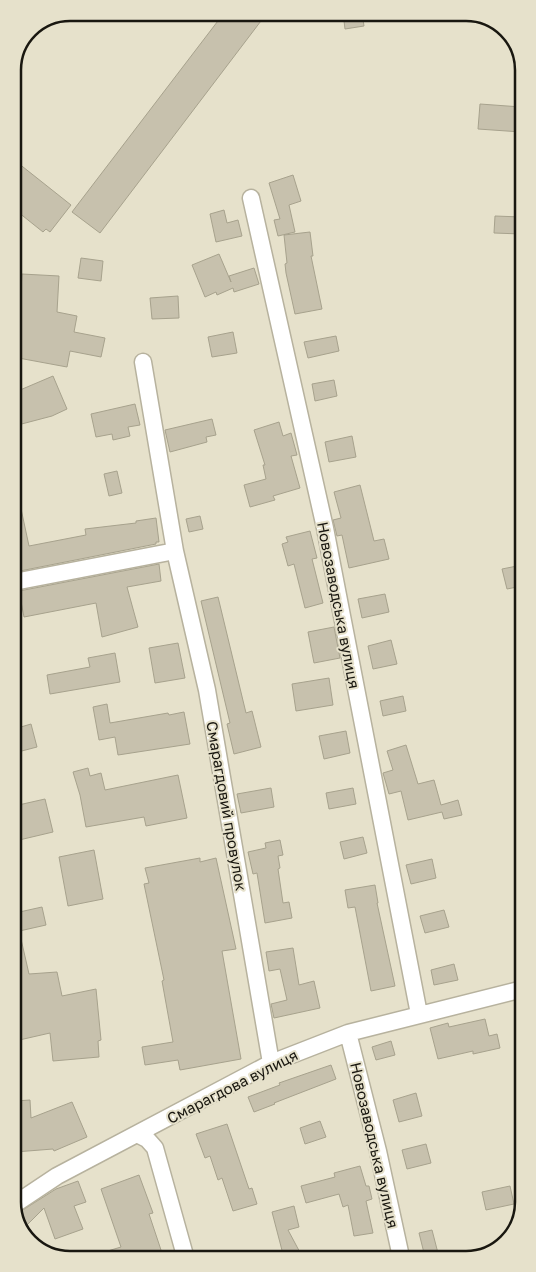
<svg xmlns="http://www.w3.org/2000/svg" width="536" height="1272" font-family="'Golos Text',sans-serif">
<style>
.building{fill:#c7c1ad;stroke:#a7a28d}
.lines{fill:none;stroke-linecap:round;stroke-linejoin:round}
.street-casing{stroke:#b7b29e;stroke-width:19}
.street{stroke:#fff;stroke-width:16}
.labels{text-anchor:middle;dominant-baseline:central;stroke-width:4;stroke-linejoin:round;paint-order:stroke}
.street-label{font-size:15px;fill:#191710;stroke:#e6e1cb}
.rim{fill:none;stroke:#191710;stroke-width:2.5}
</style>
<rect width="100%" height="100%" fill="#e6e1cb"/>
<path class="building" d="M 224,13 L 267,13 L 100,233 L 72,212 Z
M 343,13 L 362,13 L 364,26 L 345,29 Z
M 480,104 L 521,107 L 521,132 L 478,129 Z
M 13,159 L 71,205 L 50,232 L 46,229 L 43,232 L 13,208 Z
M 293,175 L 301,201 L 289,205 L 295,232 L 278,236 L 274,220 L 280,219 L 269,183 Z
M 224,210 L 227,223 L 238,220 L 242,236 L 216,242 L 210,214 Z
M 495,216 L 521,217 L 521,234 L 494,233 Z
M 310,232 L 313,256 L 311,256 L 322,309 L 295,314 L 286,273 L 285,264 L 287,263 L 284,235 Z
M 219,254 L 231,282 L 229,276 L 254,268 L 259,284 L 234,292 L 233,288 L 217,295 L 216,292 L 205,297 L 192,265 Z
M 81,258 L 103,261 L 101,281 L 78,278 Z
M 22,274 L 59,276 L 57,312 L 77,316 L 74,332 L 105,338 L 101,357 L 70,351 L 67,367 L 13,357 L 13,304 L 20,305 Z
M 178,296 L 179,318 L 152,319 L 150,298 Z
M 233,332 L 237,353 L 212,357 L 208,337 Z
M 336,336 L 339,351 L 308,358 L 304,342 Z
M 53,376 L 67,409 L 52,416 L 14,426 L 13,393 Z
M 334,380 L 337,396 L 315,401 L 312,384 Z
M 135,404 L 140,425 L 128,427 L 130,436 L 113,440 L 112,434 L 96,437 L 91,414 Z
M 212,419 L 216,435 L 206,437 L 207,442 L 170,452 L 165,430 Z
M 279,422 L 283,436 L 291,433 L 297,455 L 291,456 L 300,488 L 273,496 L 275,500 L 250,507 L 244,485 L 266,479 L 263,465 L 265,465 L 254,430 Z
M 352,436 L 356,457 L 329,462 L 325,442 Z
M 117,471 L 122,493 L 109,496 L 104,474 Z
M 360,485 L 374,541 L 384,539 L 389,559 L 349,568 L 342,535 L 337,536 L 333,520 L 341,518 L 334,492 Z
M 20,504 L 29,546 L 86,535 L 85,529 L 136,523 L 136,521 L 156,518 L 159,542 L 156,542 L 156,544 L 20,571 L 14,543 L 14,505 Z
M 200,516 L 203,529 L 189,532 L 186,519 Z
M 310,531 L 317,558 L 312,559 L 323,603 L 305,608 L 294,564 L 288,566 L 282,544 L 288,542 L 286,537 Z
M 159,564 L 161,581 L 127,587 L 138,627 L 102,637 L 96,603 L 24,617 L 19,591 Z
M 522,565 L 522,586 L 507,589 L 502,569 Z
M 385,594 L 389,612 L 362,618 L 358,599 Z
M 218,597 L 246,713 L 252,711 L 261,747 L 234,754 L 227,724 L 230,723 L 201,601 Z
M 334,627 L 340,658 L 314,663 L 308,632 Z
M 391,640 L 397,664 L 373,669 L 368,646 Z
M 178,643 L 185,678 L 155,683 L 149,648 Z
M 115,653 L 120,682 L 50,694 L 47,675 L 90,667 L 88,658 Z
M 329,678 L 333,705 L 296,711 L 292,684 Z
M 403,696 L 406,711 L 383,716 L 380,701 Z
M 107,704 L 110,723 L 168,713 L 169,715 L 184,712 L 190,744 L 118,755 L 115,737 L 99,740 L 93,707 Z
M 31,724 L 37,747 L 14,753 L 14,729 Z
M 346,731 L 350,753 L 324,759 L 319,736 Z
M 406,745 L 418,784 L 434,780 L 441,805 L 458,800 L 462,815 L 444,819 L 442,812 L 408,820 L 401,791 L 389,794 L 383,773 L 393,770 L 387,751 Z
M 88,768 L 90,776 L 101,773 L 105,790 L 178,775 L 187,818 L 146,826 L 144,817 L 86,827 L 80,795 L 73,772 Z
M 271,788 L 274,807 L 241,813 L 237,794 Z
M 353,788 L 356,804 L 329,809 L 326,793 Z
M 45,799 L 53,832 L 15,841 L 14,806 Z
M 363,837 L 367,853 L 344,859 L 340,842 Z
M 280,840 L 283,855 L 278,856 L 280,868 L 278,869 L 283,903 L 289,902 L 292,918 L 265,923 L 257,873 L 253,874 L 248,852 L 266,848 L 265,843 Z
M 94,850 L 103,899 L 68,906 L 59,857 Z
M 200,858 L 200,862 L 216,858 L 236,949 L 222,951 L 241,1059 L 180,1070 L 178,1060 L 145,1065 L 142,1047 L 173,1042 L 162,981 L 164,980 L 144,884 L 149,883 L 145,868 Z
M 432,859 L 436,878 L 411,884 L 406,865 Z
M 375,885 L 378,903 L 377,903 L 395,986 L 371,991 L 355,907 L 348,908 L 345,890 Z
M 42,907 L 46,925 L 15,932 L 15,913 Z
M 444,910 L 449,927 L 425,933 L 420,916 Z
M 21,939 L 29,974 L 57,972 L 62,996 L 96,989 L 101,1040 L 98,1041 L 99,1057 L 53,1061 L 50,1033 L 15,1041 L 15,940 Z
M 293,948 L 299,985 L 314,981 L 320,1008 L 274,1018 L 271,1004 L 287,1000 L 280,969 L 269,971 L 266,952 Z
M 454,964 L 458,980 L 434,985 L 431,970 Z
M 485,1019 L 489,1036 L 497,1034 L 500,1048 L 473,1054 L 473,1051 L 438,1059 L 430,1028 L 448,1023 L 449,1027 Z
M 391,1041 L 395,1055 L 376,1060 L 372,1047 Z
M 331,1065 L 336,1079 L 274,1103 L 275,1104 L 254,1112 L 248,1097 L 280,1085 L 279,1083 Z
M 416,1093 L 422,1116 L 399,1122 L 393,1100 Z
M 30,1100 L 31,1118 L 72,1102 L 87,1137 L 54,1151 L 53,1149 L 15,1152 L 15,1101 Z
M 320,1121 L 326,1137 L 305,1144 L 300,1128 Z
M 227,1124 L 249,1189 L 252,1188 L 257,1204 L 233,1211 L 222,1178 L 218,1180 L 210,1156 L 205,1158 L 196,1134 Z
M 426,1144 L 431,1163 L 407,1169 L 402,1150 Z
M 360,1166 L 366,1186 L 369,1186 L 372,1199 L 366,1201 L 373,1233 L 354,1236 L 348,1205 L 343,1207 L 339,1194 L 306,1203 L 301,1186 L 335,1177 L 334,1173 Z
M 139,1175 L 153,1213 L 149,1214 L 164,1259 L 92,1259 L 91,1256 L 121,1247 L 101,1189 Z
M 78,1181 L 86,1202 L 74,1206 L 83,1229 L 55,1239 L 44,1208 L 22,1230 L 16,1220 L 18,1213 L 56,1189 Z
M 510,1186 L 514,1204 L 486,1210 L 482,1192 Z
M 294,1206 L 299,1227 L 288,1230 L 303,1258 L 284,1258 L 272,1212 Z
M 432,1230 L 439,1257 L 425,1257 L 419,1233 Z"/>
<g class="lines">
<defs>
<path id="street" d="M 251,198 L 325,528 L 419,1014
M 143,362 L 175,551 L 207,690 L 271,1063
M 14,582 L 175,551
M 348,1033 L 378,1151 L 401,1257
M 137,1134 L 147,1139 L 155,1148 L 186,1259
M 15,1204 L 57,1176 L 271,1063 L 348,1033 L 523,989"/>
</defs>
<use href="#street" class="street-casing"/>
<use href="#street" class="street"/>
</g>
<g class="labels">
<g class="street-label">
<text transform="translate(339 605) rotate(79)">Новозаводська вулиця</text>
<text transform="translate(227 806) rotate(80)">Смарагдовий провулок</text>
<text transform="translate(232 1086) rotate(-27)">Смарагдова вулиця</text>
<text transform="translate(375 1145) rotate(77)">Новозаводська вулиця</text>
</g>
</g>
<path d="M0 0H536V1272H0ZM70 21H466A49 49 0 0 1 515 70V1202A49 49 0 0 1 466 1251H70A49 49 0 0 1 21 1202V70A49 49 0 0 1 70 21Z" fill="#e6e1cb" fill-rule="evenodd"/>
<path class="rim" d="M70 21H466A49 49 0 0 1 515 70V1202A49 49 0 0 1 466 1251H70A49 49 0 0 1 21 1202V70A49 49 0 0 1 70 21Z"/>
</svg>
